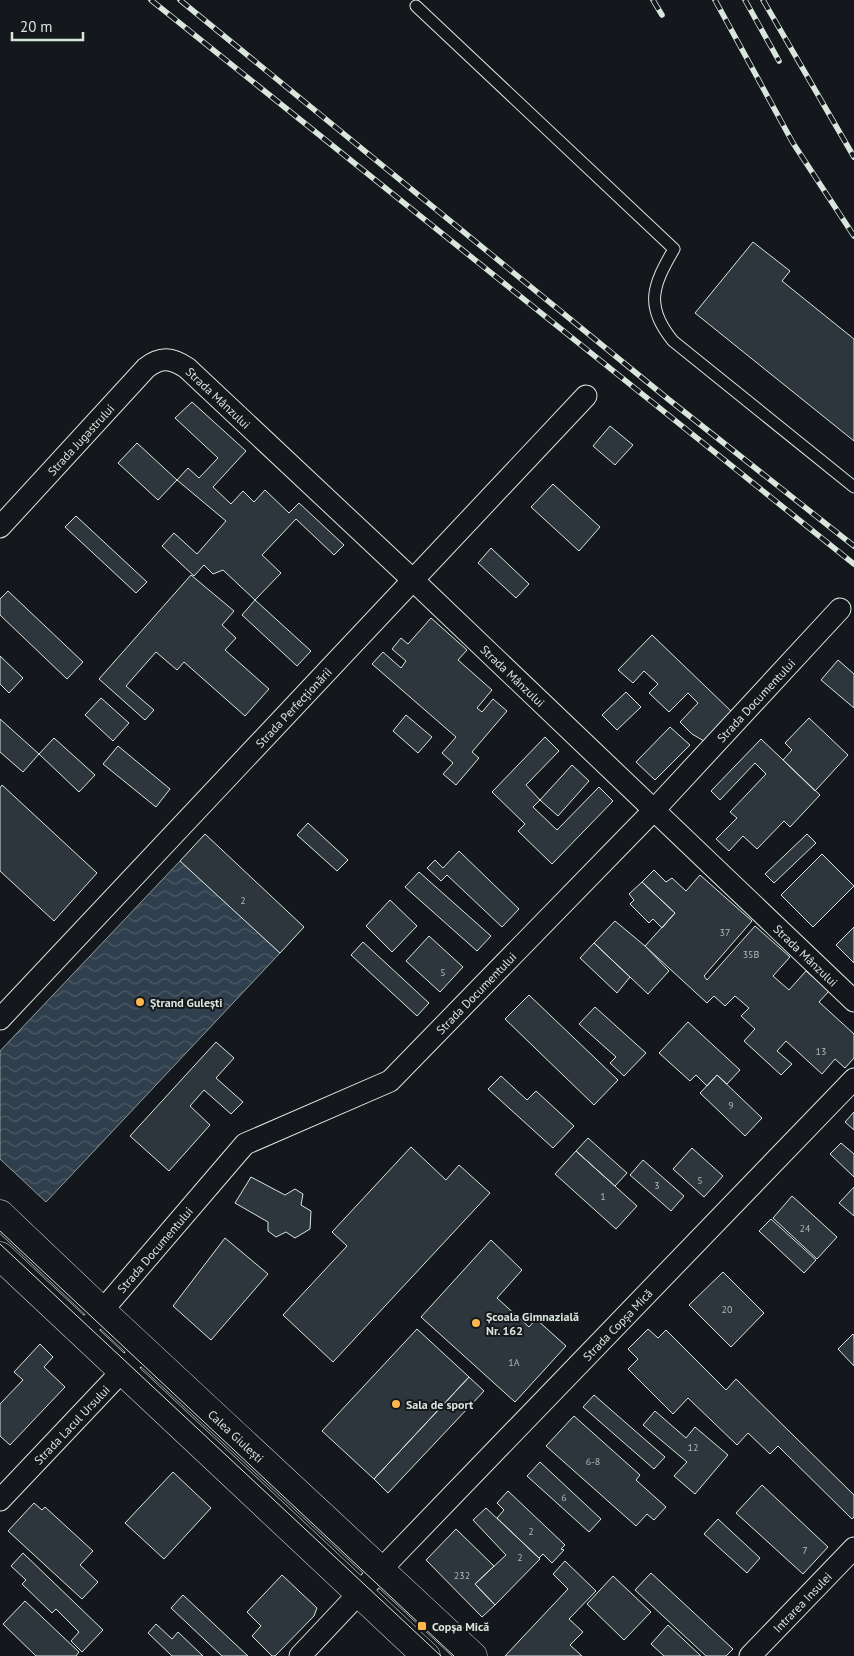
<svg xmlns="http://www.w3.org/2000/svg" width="854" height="1656" font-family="'PT Sans',sans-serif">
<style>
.water{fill:url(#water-waves);stroke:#939e99}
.building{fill:#2c363c;stroke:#d8e6dc}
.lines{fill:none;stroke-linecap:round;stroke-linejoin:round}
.lane-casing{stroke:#d8e6dc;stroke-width:13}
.street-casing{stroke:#d8e6dc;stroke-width:23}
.secondary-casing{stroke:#d8e6dc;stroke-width:29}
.lane{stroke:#14181c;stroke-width:11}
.street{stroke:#14181c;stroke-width:21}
.secondary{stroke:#14181c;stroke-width:28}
.tram{stroke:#d8e6dc;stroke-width:1}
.rail-casing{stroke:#d8e6dc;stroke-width:5.5}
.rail{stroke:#14181c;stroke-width:4;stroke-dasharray:11;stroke-linecap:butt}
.poi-dot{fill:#ffb74d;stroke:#14181c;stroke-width:2}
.labels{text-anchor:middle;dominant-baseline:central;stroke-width:4;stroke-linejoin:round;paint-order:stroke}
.number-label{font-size:10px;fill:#adbab4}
.street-label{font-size:12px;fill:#d8e6dc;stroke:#14181c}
.poi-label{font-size:12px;font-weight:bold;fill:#d8e6dc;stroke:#14181c;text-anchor:start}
</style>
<defs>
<pattern id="water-waves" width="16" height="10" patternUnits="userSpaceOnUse" patternTransform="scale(1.25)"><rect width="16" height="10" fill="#2f3f4d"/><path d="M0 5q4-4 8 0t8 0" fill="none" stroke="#4c5b66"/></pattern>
</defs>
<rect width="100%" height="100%" fill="#14181c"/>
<path class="water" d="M 180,861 L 280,953 L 46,1202 L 0,1159 L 0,1051 Z"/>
<path class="building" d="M 753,242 L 790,271 L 782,281 L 854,339 L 854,441 L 695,313 Z
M 192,402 L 246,451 L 213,487 L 231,504 L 243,491 L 254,502 L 265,490 L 289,513 L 299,503 L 344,545 L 334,555 L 296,519 L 262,555 L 281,573 L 255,600 L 223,570 L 213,574 L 204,565 L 194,576 L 162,546 L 174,533 L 197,554 L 226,521 L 177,480 L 188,468 L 199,478 L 218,458 L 175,418 Z
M 610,426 L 633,445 L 615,465 L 593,446 Z
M 137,443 L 177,480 L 158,500 L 118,463 Z
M 553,484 L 600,527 L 579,551 L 531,507 Z
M 76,516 L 147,582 L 136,593 L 65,527 Z
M 491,548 L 529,584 L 516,598 L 478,563 Z
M 191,575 L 234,611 L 222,625 L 236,638 L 225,650 L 269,689 L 245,716 L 184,662 L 177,670 L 156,652 L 126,686 L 154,710 L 145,720 L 99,679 Z
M 8,591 L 83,662 L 67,679 L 0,615 L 0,599 Z
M 255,600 L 311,651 L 297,666 L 242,615 Z
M 431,618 L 467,650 L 458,660 L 492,690 L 477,708 L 482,712 L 493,699 L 507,711 L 472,752 L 479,758 L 456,785 L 443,774 L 453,763 L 442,753 L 456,737 L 372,664 L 383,652 L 401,668 L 406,661 L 392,649 L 401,638 L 408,644 Z
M 652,635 L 732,712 L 704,741 L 692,734 L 680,722 L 698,703 L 688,693 L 669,712 L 649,693 L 658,684 L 644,671 L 633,683 L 618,670 Z
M 0,656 L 23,678 L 9,693 L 0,684 Z
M 838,660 L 854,674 L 854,708 L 821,680 Z
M 626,692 L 641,707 L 617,730 L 602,715 Z
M 101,698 L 129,723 L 113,741 L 85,715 Z
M 406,715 L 432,737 L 418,753 L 393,731 Z
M 809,718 L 848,755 L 815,791 L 783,760 L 792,750 L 785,743 Z
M 0,719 L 39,754 L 23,772 L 0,752 Z
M 670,727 L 690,745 L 655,780 L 636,762 Z
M 545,737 L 559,751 L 526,785 L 540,800 L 533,807 L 557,830 L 599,787 L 613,801 L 552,864 L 518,831 L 525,824 L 492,792 Z
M 54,738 L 95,775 L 79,792 L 39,754 Z
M 761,739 L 820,795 L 790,827 L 784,821 L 757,849 L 743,836 L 729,851 L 716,839 L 737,818 L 730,812 L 766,774 L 755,763 L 720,800 L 711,791 Z
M 118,746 L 170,789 L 156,807 L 103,764 Z
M 572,765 L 589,781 L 558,816 L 540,800 Z
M 2,785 L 97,873 L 54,921 L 0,871 L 0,788 Z
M 308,823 L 348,860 L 337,871 L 297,835 Z
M 205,834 L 304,927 L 280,953 L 180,861 Z
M 807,834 L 816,843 L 774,883 L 765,874 Z
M 459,851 L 519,909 L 502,927 L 447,875 L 441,881 L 427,868 L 435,860 L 443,868 Z
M 822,854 L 854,886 L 813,927 L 781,895 Z
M 654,870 L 666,882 L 672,878 L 686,891 L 700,875 L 752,921 L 704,976 L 707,980 L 755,926 L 790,957 L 773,976 L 789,990 L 806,971 L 829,991 L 819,1002 L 854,1034 L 854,1058 L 845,1068 L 835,1059 L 822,1074 L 786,1041 L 777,1051 L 792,1064 L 781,1075 L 744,1041 L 755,1029 L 741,1016 L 749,1008 L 735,996 L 725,1006 L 714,996 L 707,1003 L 645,946 L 675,913 L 642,882 Z
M 419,872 L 491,936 L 477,951 L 405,887 Z
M 642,882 L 675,913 L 662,928 L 653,919 L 649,923 L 630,904 L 634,900 L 629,894 Z
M 390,900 L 417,926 L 392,952 L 366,926 Z
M 615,921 L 645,946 L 669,971 L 648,994 L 594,943 Z
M 854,927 L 854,963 L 836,945 Z
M 429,936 L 463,967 L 440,992 L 406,961 Z
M 363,942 L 429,1003 L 417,1016 L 351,955 Z
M 594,943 L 630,977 L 617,993 L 580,958 Z
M 529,995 L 618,1080 L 594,1105 L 505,1019 Z
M 595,1007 L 646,1053 L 624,1076 L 610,1063 L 616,1057 L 579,1024 Z
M 688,1022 L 740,1070 L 727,1084 L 717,1075 L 707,1086 L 696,1075 L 690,1081 L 659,1053 Z
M 216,1042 L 234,1058 L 216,1078 L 243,1102 L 231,1114 L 204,1090 L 190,1106 L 210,1125 L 169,1171 L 130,1136 Z
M 717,1075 L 762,1118 L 745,1136 L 700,1093 Z
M 501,1076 L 527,1100 L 536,1091 L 574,1126 L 553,1148 L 488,1089 Z
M 854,1112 L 854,1130 L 845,1122 Z
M 588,1138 L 627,1173 L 615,1186 L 576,1151 Z
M 841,1143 L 854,1154 L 854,1177 L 830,1154 Z
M 411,1147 L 446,1180 L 459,1165 L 490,1193 L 333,1362 L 283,1315 L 347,1246 L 332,1232 Z
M 692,1148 L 723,1176 L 704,1197 L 673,1169 Z
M 576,1151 L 637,1206 L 616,1229 L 555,1174 Z
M 643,1160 L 684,1196 L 671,1211 L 630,1175 Z
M 251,1177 L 285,1195 L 295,1189 L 303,1194 L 301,1205 L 311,1211 L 310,1229 L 295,1238 L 286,1232 L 276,1237 L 268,1231 L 268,1222 L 235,1203 Z
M 854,1187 L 854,1216 L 839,1203 Z
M 792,1196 L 837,1237 L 817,1259 L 773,1218 Z
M 771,1219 L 816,1260 L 804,1273 L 759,1231 Z
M 225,1238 L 268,1274 L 211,1340 L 173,1306 Z
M 491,1240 L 522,1270 L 497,1298 L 529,1327 L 536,1319 L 566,1346 L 515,1402 L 421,1317 Z
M 723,1272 L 764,1313 L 731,1347 L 689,1305 Z
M 417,1329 L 469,1377 L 374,1479 L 322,1431 Z
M 648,1329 L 658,1338 L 666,1330 L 726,1390 L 736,1379 L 854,1495 L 854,1517 L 852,1519 L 778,1446 L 770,1454 L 748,1433 L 737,1445 L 688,1398 L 673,1414 L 628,1369 L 638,1359 L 628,1349 Z
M 853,1334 L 854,1335 L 854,1366 L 838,1349 Z
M 40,1344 L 53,1357 L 44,1367 L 65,1387 L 10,1445 L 0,1436 L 0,1404 L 23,1380 L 14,1372 Z
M 469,1377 L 484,1391 L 388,1493 L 374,1479 Z
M 594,1395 L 665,1457 L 654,1469 L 583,1407 Z
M 655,1411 L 686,1438 L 695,1427 L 728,1455 L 695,1494 L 674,1476 L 687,1462 L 643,1425 Z
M 574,1416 L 640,1475 L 636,1480 L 666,1507 L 654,1520 L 647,1514 L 636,1526 L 546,1446 Z
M 540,1462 L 601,1519 L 589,1532 L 527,1476 Z
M 173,1472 L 211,1508 L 164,1559 L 125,1523 Z
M 762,1485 L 828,1547 L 803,1574 L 736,1513 Z
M 508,1491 L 565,1545 L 561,1549 L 564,1550 L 552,1563 L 543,1554 L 539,1558 L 497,1518 L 504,1510 L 497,1503 Z
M 34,1503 L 42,1510 L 45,1507 L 93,1551 L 80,1565 L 98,1582 L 82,1599 L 8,1531 Z
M 486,1508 L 540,1559 L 495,1605 L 475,1584 L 506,1555 L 473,1520 Z
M 718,1519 L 760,1558 L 747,1573 L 704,1534 Z
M 456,1529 L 494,1566 L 475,1584 L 495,1605 L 482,1617 L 426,1560 Z
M 23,1553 L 103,1630 L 82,1652 L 71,1641 L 79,1632 L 56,1609 L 52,1613 L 22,1584 L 26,1580 L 11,1566 Z
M 565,1561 L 596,1591 L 569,1619 L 583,1632 L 570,1645 L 582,1656 L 505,1656 L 568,1589 L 553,1574 Z
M 651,1573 L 733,1649 L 726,1656 L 706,1656 L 635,1590 Z
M 282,1575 L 317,1608 L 314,1616 L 275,1656 L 272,1656 L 252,1636 L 261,1626 L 247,1612 Z
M 613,1576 L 651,1612 L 624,1640 L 587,1604 Z
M 183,1595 L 248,1656 L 222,1656 L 171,1608 Z
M 25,1601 L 79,1652 L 76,1656 L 36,1656 L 3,1624 Z
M 156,1624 L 172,1639 L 178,1632 L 203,1656 L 172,1656 L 148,1633 Z
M 668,1625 L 701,1656 L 664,1656 L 651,1644 Z"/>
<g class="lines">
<defs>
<path id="lane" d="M 416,6 L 674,249 C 653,285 644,306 673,341 L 854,487"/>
<g id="street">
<path id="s1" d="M 0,527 L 146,368 C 161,356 172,358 187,368 L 414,581 L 854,1001"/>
<path id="s2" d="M 0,1019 L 586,396"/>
<path id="s3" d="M 83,1333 L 245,1144 L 390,1081 L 653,811 L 840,609"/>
<path id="s4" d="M 0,1500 L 143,1349"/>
<path id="s5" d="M 300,1656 L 393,1557 L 854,1079"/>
<path id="s6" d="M 750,1656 L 854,1548"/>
</g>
<g id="secondary">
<path id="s7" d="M 0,1214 L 102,1311 L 473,1656"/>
<path d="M 0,1256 L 426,1656"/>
</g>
</defs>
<use href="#lane" class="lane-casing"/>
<use href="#street" class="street-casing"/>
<use href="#secondary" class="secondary-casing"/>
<use href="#lane" class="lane"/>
<use href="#street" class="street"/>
<use href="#secondary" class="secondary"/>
<path class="tram" d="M 0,1231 L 454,1656
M 0,1244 L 441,1656"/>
<defs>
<path id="rail" d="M 151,0 L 854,564
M 180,0 L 668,399 L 854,546
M 653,0 L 662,15
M 715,0 L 793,143 L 854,236
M 745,0 L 779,61
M 763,0 L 854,157"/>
</defs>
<use href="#rail" class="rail-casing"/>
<use href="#rail" class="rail"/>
</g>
<g class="poi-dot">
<circle cx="140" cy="1002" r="5"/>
<circle cx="476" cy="1323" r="5"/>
<circle cx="396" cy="1404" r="5"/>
<rect x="417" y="1621" width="10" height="10" rx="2.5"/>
</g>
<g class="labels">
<g class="number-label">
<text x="243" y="900">2</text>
<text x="725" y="932">37</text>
<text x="751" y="954">35B</text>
<text x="443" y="972">5</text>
<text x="821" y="1051">13</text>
<text x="731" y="1105">9</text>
<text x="700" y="1180">5</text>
<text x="657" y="1185">3</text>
<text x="603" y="1196">1</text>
<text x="805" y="1228">24</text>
<text x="727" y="1309">20</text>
<text x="514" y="1362">1A</text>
<text x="693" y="1447">12</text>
<text x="593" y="1461">6-8</text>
<text x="564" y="1497">6</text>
<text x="531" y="1531">2</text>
<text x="805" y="1550">7</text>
<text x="520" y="1557">2</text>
<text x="462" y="1575">232</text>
</g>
<g class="street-label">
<text stroke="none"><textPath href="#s1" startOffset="304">Strada Mânzului</textPath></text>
<text stroke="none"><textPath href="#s1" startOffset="119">Strada Jugastrului</textPath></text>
<text stroke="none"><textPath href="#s1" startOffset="709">Strada Mânzului</textPath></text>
<text stroke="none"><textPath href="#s3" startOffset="935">Strada Documentului</textPath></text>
<text stroke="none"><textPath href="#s2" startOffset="428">Strada Perfecționării</textPath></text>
<text stroke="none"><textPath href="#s1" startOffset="1114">Strada Mânzului</textPath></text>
<text stroke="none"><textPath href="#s3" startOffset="530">Strada Documentului</textPath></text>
<text stroke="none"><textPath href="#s3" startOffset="110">Strada Documentului</textPath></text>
<text stroke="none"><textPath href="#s5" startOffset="459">Strada Copșa Mică</textPath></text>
<text stroke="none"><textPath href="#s4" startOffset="104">Strada Lacul Ursului</textPath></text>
<text stroke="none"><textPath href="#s7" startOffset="324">Calea Giulești</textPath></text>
<text stroke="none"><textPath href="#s6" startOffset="75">Intrarea Insulei</textPath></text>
</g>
<g class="poi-label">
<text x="150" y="1002">Ștrand Gulești</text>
<text x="486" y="1316">Școala Gimnazială<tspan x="486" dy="14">Nr. 162</tspan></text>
<text x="406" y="1404">Sala de sport</text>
<text x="432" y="1626">Copșa Mică</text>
</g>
</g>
<path d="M12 32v8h71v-8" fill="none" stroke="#d8e6dc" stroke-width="2.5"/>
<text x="20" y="32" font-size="15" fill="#d8e6dc" stroke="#14181c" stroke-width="4" paint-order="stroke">20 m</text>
</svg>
